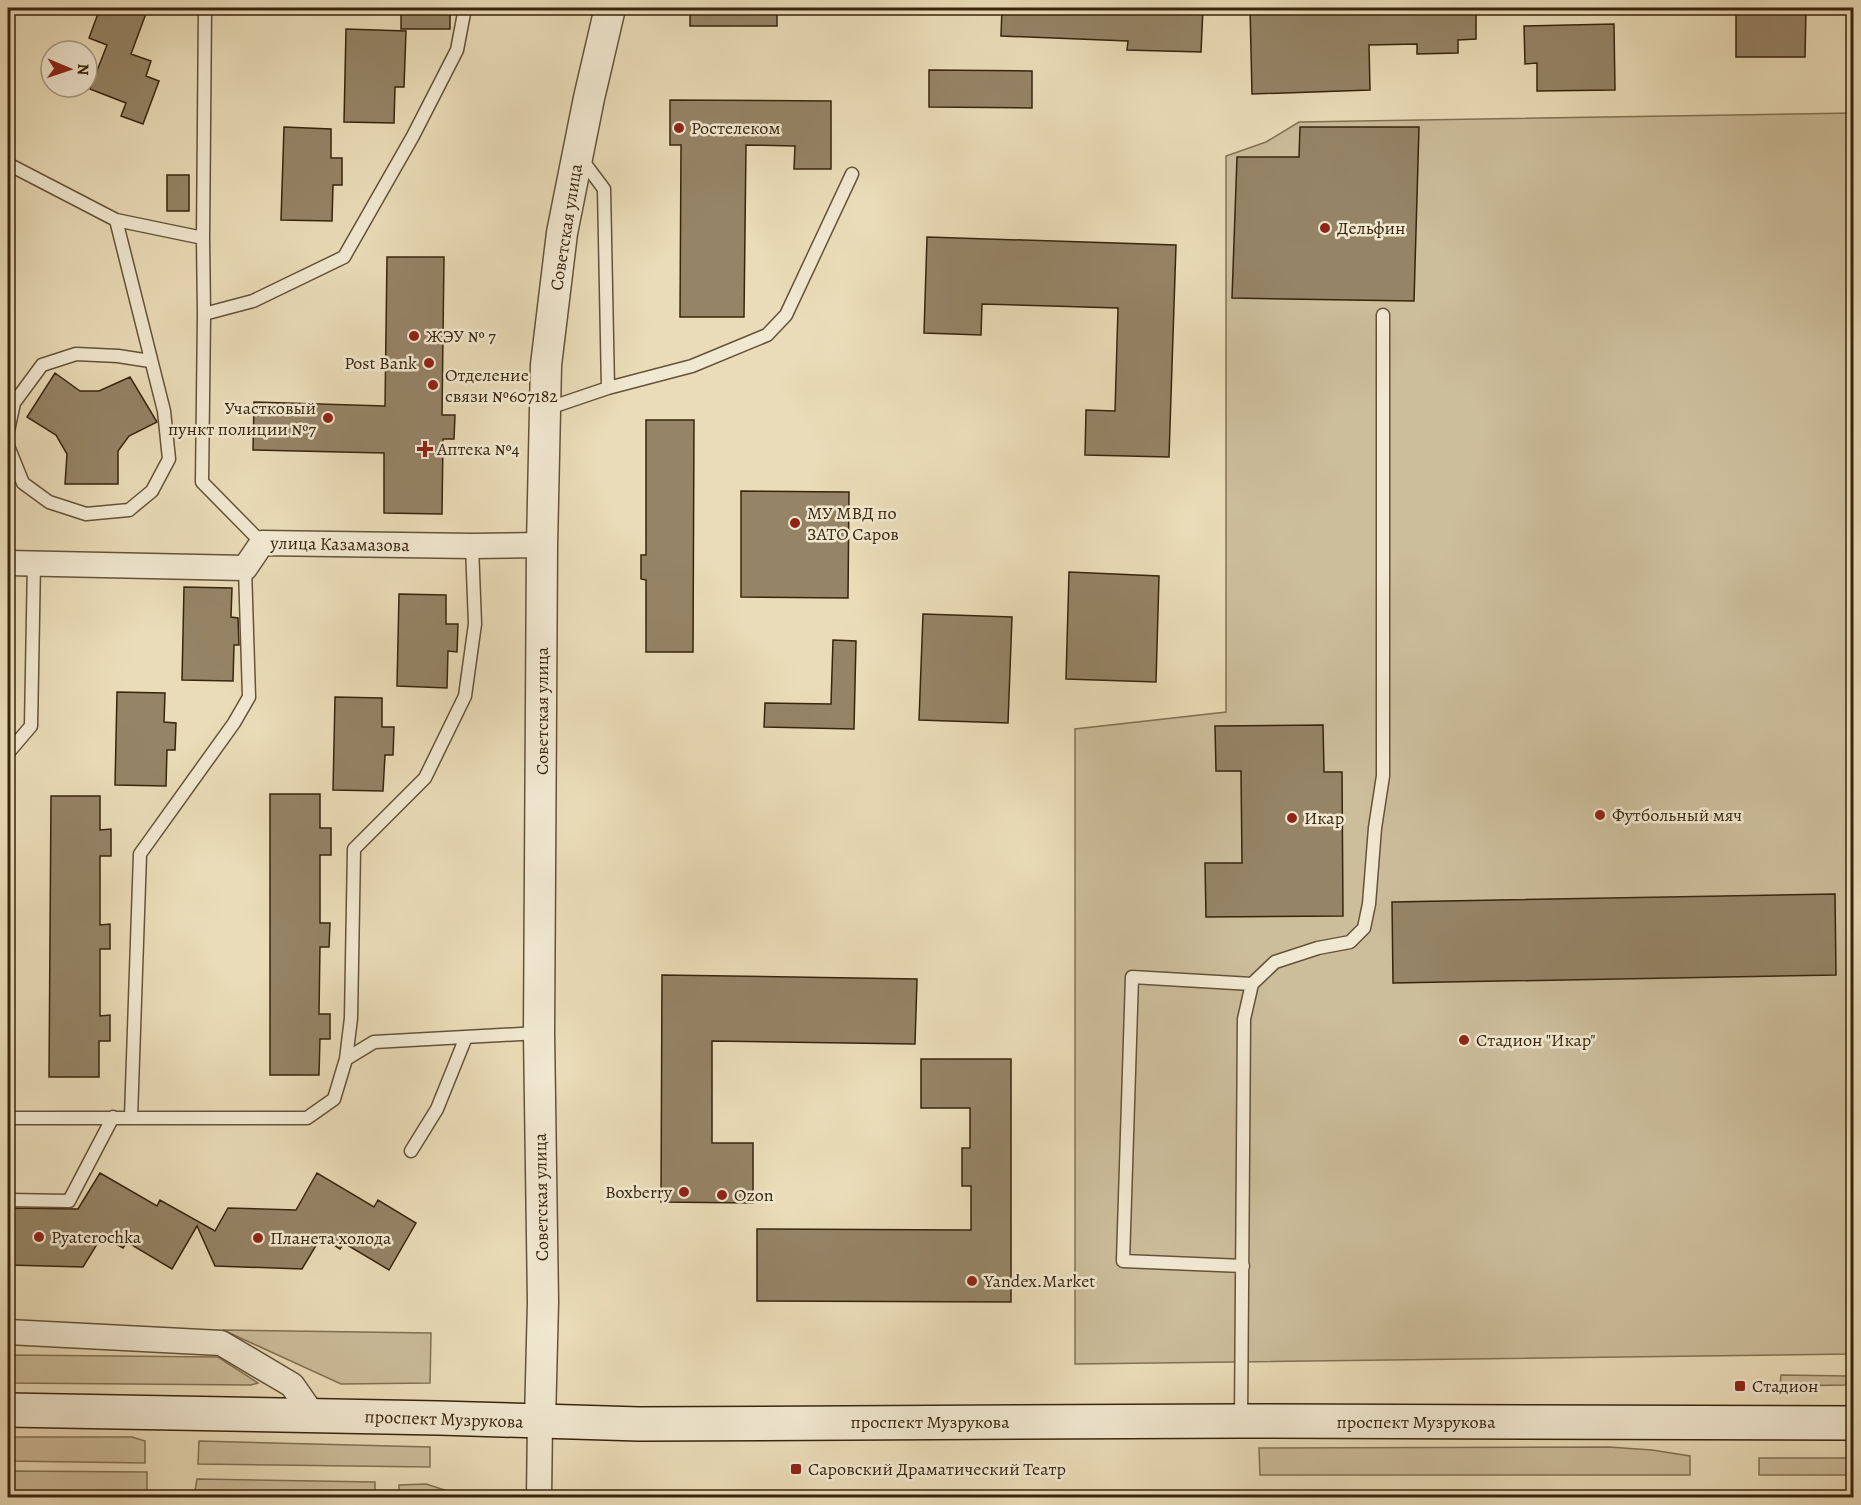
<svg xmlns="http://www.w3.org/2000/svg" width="1861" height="1505" font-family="Alegreya,serif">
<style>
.green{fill:#ccbd9b;stroke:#827154;stroke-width:1.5}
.building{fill:#958466;stroke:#38250d;stroke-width:1.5}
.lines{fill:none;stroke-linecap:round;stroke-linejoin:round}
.service-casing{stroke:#645338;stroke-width:15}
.minor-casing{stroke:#645338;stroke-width:27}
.tertiary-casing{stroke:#645338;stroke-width:33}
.secondary-casing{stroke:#38250d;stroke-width:36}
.service{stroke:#f1e8d1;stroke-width:12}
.minor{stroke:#f1e8d1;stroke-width:24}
.tertiary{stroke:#f1e8d1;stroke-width:30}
.secondary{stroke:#f1e8d1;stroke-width:33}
.poi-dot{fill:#8f2418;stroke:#f1e8d1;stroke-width:2}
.labels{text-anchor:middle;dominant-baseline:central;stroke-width:5;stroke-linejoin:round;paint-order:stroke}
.poi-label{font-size:18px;fill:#38250d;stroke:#f1e8d1;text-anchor:start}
.street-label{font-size:18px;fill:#38250d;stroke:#f1e8d1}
</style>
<rect width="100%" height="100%" fill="#eadcb8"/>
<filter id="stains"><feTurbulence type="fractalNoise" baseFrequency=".00333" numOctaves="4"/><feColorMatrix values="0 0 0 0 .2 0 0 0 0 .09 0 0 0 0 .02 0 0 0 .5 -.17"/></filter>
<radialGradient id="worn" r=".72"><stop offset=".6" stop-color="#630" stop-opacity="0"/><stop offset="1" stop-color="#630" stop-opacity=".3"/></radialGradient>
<path class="green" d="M 1853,113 L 1853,1351 L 1849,1354 L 1075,1364 L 1075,729 L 1226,712 L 1226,156 L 1266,142 L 1299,122 Z
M 223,1330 L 431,1333 L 430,1383 L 341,1384 Z
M 8,1355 L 218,1357 L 258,1383 L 251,1385 L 8,1383 Z
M 1781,1375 L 1847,1376 L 1846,1385 L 1780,1386 Z
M 8,1437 L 132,1437 L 145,1441 L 145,1463 L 8,1461 Z
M 199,1441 L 430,1447 L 430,1467 L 198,1464 Z
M 1609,1447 L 1652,1450 L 1690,1456 L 1690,1475 L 1260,1475 L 1259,1448 Z
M 1759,1458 L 1848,1458 L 1848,1475 L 1759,1475 Z
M 8,1471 L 147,1472 L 147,1497 L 8,1497 Z
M 197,1479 L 375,1482 L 375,1497 L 194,1497 Z
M 426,1484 L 466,1497 L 486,1497 L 399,1497 L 399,1485 Z
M 1853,1494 L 1853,1498 L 1459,1497 Z"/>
<path class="building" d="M 100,8 L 148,8 L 131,54 L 151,61 L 146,76 L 159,81 L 143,124 L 121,116 L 126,103 L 90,89 L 107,45 L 89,38 Z
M 401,8 L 450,8 L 450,29 L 401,29 Z
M 690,8 L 777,8 L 777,26 L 690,26 Z
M 1002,8 L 1203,8 L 1201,52 L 1127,50 L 1128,41 L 1001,36 Z
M 1250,8 L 1476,8 L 1476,39 L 1458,40 L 1458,53 L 1417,54 L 1417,44 L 1369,45 L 1370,90 L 1252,94 Z
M 1736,8 L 1806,8 L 1805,57 L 1736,57 Z
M 1614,24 L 1615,90 L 1537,91 L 1537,63 L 1525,64 L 1524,26 Z
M 346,29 L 406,31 L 404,87 L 395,87 L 394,123 L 344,122 Z
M 929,70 L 1032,71 L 1032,108 L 929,107 Z
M 670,100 L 831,101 L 831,169 L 794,169 L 795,146 L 746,145 L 744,317 L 680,317 L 681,145 L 670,145 Z
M 284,127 L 331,129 L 331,158 L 342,158 L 342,185 L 333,185 L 332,221 L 281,220 Z
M 1300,127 L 1419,127 L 1414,301 L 1232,298 L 1237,157 L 1299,157 Z
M 167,175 L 189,175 L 189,211 L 167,211 Z
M 927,237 L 1176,245 L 1169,457 L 1085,455 L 1086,410 L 1115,411 L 1118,308 L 982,304 L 981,335 L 924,333 Z
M 387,257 L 444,257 L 442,415 L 455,415 L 454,439 L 443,439 L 442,514 L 384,513 L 384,453 L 253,450 L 254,402 L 385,406 Z
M 55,373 L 80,391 L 99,391 L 130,377 L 157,422 L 129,436 L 118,451 L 118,484 L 65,484 L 67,454 L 56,435 L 27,417 Z
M 646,420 L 694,420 L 693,652 L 646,652 L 646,580 L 641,579 L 641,555 L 646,555 Z
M 741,491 L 849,492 L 848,598 L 741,597 Z
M 1069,572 L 1159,576 L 1156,682 L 1066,679 Z
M 184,587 L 232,588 L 231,617 L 238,618 L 239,645 L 234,645 L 233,681 L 182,680 Z
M 399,594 L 446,595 L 446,624 L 458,624 L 457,652 L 448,651 L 447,688 L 397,686 Z
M 923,614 L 1012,617 L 1008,723 L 919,720 Z
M 833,640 L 856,641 L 854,729 L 764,727 L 765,703 L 831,704 Z
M 117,692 L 165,693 L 164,722 L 176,723 L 175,750 L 167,750 L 166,786 L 115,785 Z
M 335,697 L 382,698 L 382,727 L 394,727 L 393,755 L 385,755 L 383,791 L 333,790 Z
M 1323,725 L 1324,772 L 1342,772 L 1343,916 L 1206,917 L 1205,863 L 1242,863 L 1241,771 L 1216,771 L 1215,726 Z
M 270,794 L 320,794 L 320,828 L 331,828 L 331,855 L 320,855 L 320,923 L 330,923 L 329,947 L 320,947 L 319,1014 L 330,1014 L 330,1039 L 320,1039 L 319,1075 L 270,1075 Z
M 51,796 L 100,796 L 100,830 L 111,829 L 111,856 L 100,856 L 100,925 L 110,924 L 110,949 L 100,949 L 100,1016 L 110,1015 L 110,1041 L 99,1041 L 99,1077 L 49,1077 Z
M 1835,894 L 1836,975 L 1393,983 L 1392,902 Z
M 662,975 L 917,979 L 915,1044 L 712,1041 L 712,1143 L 753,1143 L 753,1203 L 661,1202 Z
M 921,1059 L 1011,1059 L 1011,1302 L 757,1301 L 757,1229 L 971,1230 L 971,1186 L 962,1186 L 962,1148 L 970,1148 L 970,1108 L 921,1108 Z
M 100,1173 L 157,1206 L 160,1200 L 215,1231 L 228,1208 L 296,1210 L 317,1173 L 374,1207 L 378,1200 L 416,1223 L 389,1270 L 344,1243 L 340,1249 L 321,1237 L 302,1269 L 215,1266 L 197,1226 L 172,1269 L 127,1242 L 123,1248 L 102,1236 L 83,1267 L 8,1265 L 8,1208 L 78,1209 Z"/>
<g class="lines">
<defs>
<path id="service" d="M 580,157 L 604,189 L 608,388
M 8,164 L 116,220 L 203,238
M 204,314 L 203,238 L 205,8
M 546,409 L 608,388 L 692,366 L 767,335 L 786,315 L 852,174
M 8,431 L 14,403 L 42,365 L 76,354 L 118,356 L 150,361
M 8,446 L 23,483 L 49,502 L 86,514 L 129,510 L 152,491 L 169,459 L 164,411 L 116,220
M 262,543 L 202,482 L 204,314 L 253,301 L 344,257 L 413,136 L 457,50 L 465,8
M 8,753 L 31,726 L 34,562
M 346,1059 L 351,1018 L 354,849 L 425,778 L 465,696 L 475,624 L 472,546
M 131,1117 L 140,854 L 234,723 L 249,697 L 245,568
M 8,1118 L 307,1118 L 334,1099 L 346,1059 L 374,1042 L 538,1033
M 411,1151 L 437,1109 L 466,1037
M 8,1200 L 69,1201 L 113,1117
M 1243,1266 L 1123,1261 L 1132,977 L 1252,984
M 1241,1420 L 1244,1019 L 1252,984 L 1275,962 L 1318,948 L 1350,942 L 1364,928 L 1369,904 L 1375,828 L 1383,776 L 1383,315"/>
<path id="minor" d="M 8,563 L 245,568 L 262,543 L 472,546 L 542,545
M 8,1332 L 221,1343 L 292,1385 L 313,1415
M 539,1498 L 540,1421"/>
<path id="tertiary" d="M 540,1421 L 543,1302 L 539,1033 L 542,545 L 546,365 L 562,233 L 589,98 L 610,8"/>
<path id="secondary" d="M 8,1410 L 439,1418 L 639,1424 L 1241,1421 L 1854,1423"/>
</defs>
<use href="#service" class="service-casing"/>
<use href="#minor" class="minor-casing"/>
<use href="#tertiary" class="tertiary-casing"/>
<use href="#secondary" class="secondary-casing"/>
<use href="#service" class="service"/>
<use href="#minor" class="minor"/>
<use href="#tertiary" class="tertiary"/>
<use href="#secondary" class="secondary"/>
</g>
<g class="poi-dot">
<circle cx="679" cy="128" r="6"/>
<circle cx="1325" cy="228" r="6"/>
<circle cx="414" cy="336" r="6"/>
<circle cx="429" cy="363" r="6"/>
<circle cx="433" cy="385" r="6"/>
<circle cx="328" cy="418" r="6"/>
<path d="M422 440h6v6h6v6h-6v6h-6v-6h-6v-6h6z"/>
<circle cx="795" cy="523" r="6"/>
<circle cx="1600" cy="815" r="6"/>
<circle cx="1292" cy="818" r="6"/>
<circle cx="1464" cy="1040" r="6"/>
<circle cx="684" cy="1192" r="6"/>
<circle cx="722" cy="1195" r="6"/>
<circle cx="39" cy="1237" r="6"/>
<circle cx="258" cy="1238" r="6"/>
<circle cx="972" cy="1281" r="6"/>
<rect x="1734" y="1380" width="12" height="12" rx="3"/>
<rect x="790" y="1463" width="12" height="12" rx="3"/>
</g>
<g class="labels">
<g class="poi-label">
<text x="691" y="128">Ростелеком</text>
<text x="1337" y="228">Дельфин</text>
<text x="426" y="336">ЖЭУ № 7</text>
<text x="417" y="363" text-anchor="end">Post Bank</text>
<text x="445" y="375">Отделение<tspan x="445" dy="21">связи №607182</tspan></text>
<text x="316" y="408" text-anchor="end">Участковый<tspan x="316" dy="21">пункт полиции №7</tspan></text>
<text x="437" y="449">Аптека №4</text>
<text x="807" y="513">МУ МВД по<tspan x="807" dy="21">ЗАТО Саров</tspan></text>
<text x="1612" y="815">Футбольный мяч</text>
<text x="1304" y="818">Икар</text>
<text x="1476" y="1040">Стадион "Икар"</text>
<text x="672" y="1192" text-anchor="end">Boxberry</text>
<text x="734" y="1195">Ozon</text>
<text x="51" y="1237">Pyaterochka</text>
<text x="270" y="1238">Планета холода</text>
<text x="984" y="1281">Yandex.Market</text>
<text x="1752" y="1386">Стадион</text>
<text x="808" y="1469">Саровский Драматический Театр</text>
</g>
<g class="street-label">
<text transform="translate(566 227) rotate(-81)">Советская улица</text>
<text transform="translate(340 544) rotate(1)">улица Казамазова</text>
<text transform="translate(542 711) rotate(-90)">Советская улица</text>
<text transform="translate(541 1197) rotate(-91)">Советская улица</text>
<text transform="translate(444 1419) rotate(2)">проспект Музрукова</text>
<text x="930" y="1422">проспект Музрукова</text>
<text x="1416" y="1422">проспект Музрукова</text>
</g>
</g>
<rect width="1861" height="1505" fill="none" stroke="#eadcb8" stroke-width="30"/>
<rect x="9" y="9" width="1843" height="1487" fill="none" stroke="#38250d" stroke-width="3"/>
<rect x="15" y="15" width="1831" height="1475" fill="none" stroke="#38250d" stroke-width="1.5"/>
<g transform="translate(69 69) rotate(92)"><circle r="28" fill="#f1e8d1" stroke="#a79a83" stroke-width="1.5"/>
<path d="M0-4.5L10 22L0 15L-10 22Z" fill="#8f2418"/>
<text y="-9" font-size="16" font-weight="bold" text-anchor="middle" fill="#38250d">N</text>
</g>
<rect width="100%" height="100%" filter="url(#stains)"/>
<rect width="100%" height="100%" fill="url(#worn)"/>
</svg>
